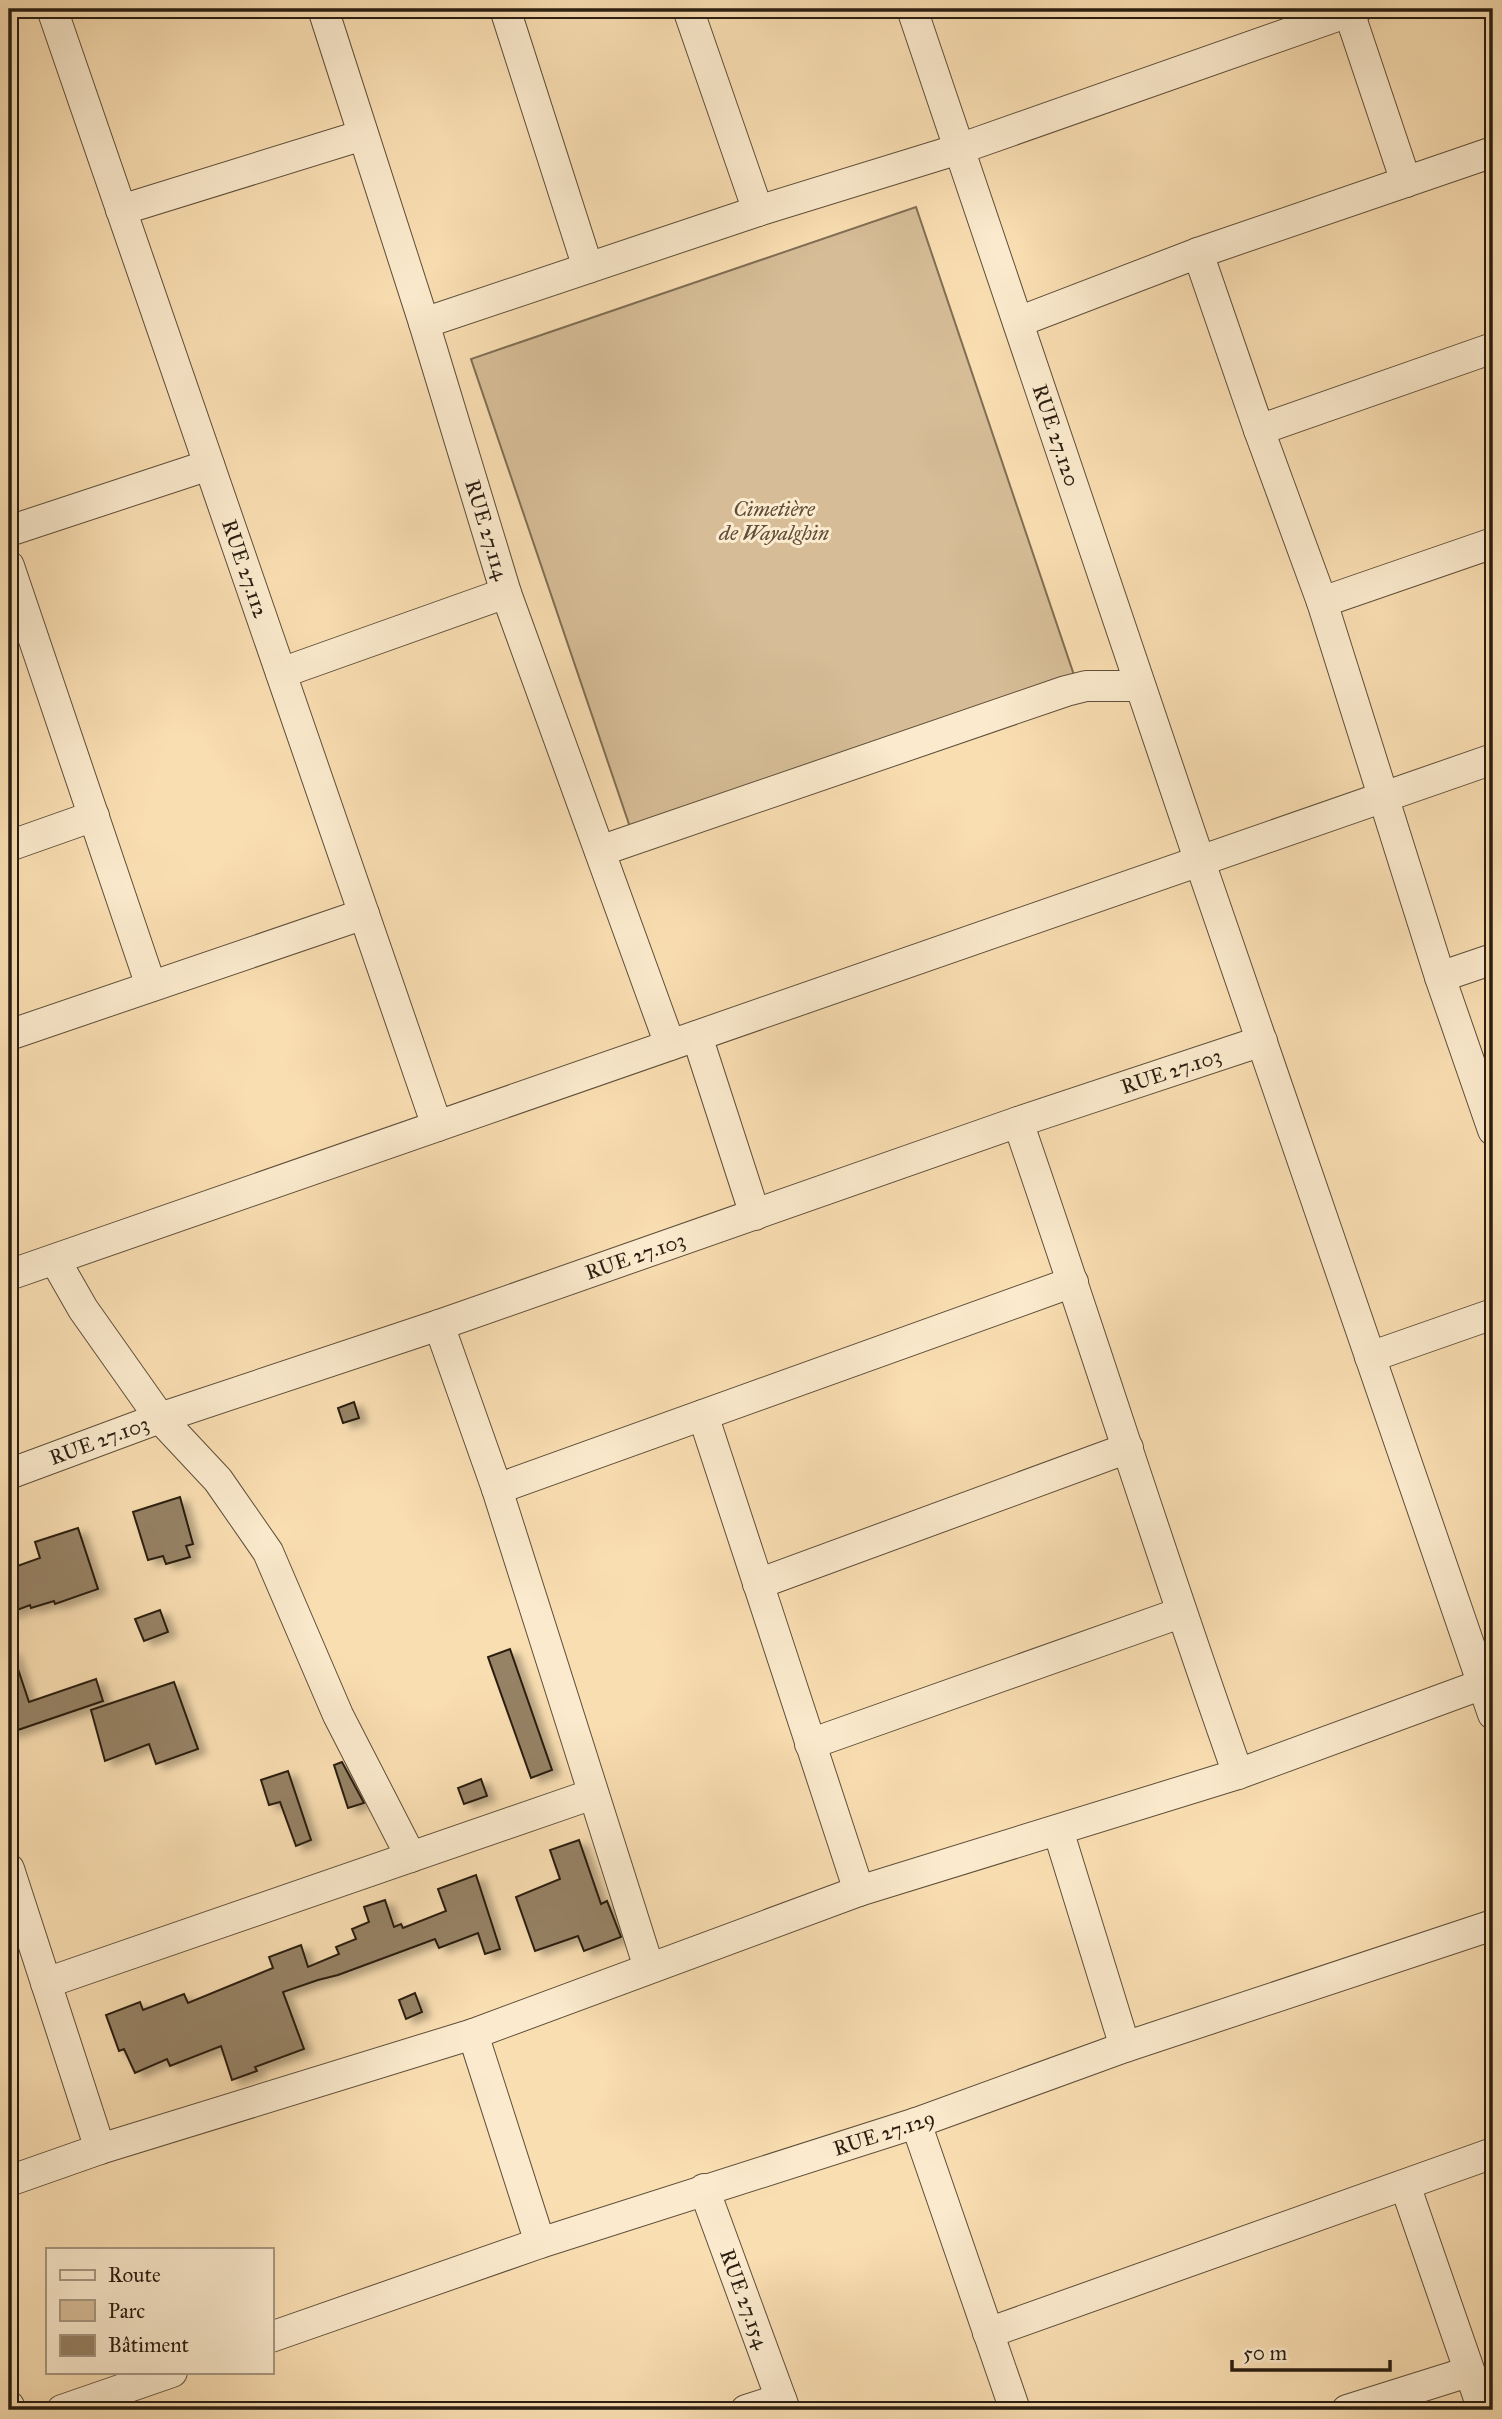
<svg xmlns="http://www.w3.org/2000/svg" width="1502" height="2419" font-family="'IM FELL Great Primer',serif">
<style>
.green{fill:#d6bd97;stroke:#806e54;stroke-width:2}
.building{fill:#968265;stroke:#2a1e11;stroke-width:2;filter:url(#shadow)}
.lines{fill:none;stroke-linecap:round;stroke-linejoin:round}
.minor-casing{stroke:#5e4e39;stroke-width:32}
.minor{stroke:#fbeacd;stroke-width:30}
.labels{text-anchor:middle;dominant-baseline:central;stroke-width:6;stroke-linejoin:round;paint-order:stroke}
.street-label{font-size:21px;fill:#2a1e11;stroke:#fbeacd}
.park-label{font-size:21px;font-style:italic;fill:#5e4e39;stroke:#fbeacd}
</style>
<defs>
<filter id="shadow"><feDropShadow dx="8" dy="4.5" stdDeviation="3.5" flood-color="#0004"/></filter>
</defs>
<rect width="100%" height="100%" fill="#f9deb2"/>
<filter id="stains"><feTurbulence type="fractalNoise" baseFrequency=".00286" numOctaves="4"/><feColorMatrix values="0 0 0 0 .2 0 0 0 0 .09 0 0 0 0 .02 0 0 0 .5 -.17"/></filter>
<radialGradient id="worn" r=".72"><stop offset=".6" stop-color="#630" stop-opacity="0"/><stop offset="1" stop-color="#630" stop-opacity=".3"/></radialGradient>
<path class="green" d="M 916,207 L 1077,684 L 633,836 L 471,359 Z"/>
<path class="building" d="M 354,1402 L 359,1418 L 343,1423 L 338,1408 Z
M 180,1497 L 193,1544 L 186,1546 L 190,1557 L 166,1564 L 163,1556 L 148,1560 L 133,1512 Z
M 78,1528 L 98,1589 L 55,1604 L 54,1601 L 31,1608 L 30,1605 L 9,1613 L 9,1569 L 40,1558 L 35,1542 Z
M 160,1610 L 168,1632 L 144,1641 L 135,1619 Z
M 510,1649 L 552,1770 L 531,1778 L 488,1657 Z
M 9,1651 L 12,1651 L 29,1702 L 96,1679 L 103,1701 L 9,1733 Z
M 174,1682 L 198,1749 L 156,1764 L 149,1744 L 105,1761 L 91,1710 Z
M 342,1762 L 364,1803 L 348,1808 L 334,1765 Z
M 288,1771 L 311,1840 L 296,1846 L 280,1802 L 269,1805 L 261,1780 Z
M 481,1779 L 487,1796 L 464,1804 L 458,1788 Z
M 579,1840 L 601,1904 L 607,1901 L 621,1937 L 584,1951 L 578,1936 L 535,1951 L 516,1897 L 560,1879 L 550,1850 Z
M 476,1875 L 500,1949 L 485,1954 L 478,1933 L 439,1948 L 435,1939 L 338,1975 L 318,1980 L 283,1992 L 304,2049 L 255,2067 L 257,2071 L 232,2080 L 221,2046 L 170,2066 L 167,2059 L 135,2073 L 124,2049 L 119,2051 L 106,2015 L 140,2002 L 143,2010 L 184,1994 L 188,2003 L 273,1968 L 269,1957 L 301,1945 L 308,1967 L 339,1954 L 336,1947 L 356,1939 L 352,1929 L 369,1922 L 364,1907 L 385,1900 L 394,1927 L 401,1924 L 403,1928 L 446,1911 L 438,1889 Z
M 415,1993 L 422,2012 L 406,2019 L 399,2000 Z"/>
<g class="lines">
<defs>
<g id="minor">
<path id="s1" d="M 52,9 L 437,1126"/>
<path id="s2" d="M 323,9 L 424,323 L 506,593 L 670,1045"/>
<path d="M 505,9 L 588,268"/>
<path d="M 688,9 L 758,211"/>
<path id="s3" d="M 912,9 L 1200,862 L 1493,1714"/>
<path d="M 1348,9 L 1406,182"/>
<path d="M 121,210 L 363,135"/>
<path d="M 1198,253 L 1259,430 L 1322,602 L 1440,977 L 1493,1130"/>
<path d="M 1018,322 L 1198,253 L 1493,152"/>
<path d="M 424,323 L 758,211 L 959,149 L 1357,9"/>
<path d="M 1259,430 L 1493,348"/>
<path d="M 9,531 L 209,465"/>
<path d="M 9,566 L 151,986"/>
<path d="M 1322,602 L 1493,543"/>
<path d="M 281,673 L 506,593"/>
<path d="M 9,846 L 94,816"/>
<path d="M 600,851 L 1066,691 L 1086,686 L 1140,686"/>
<path d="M 1440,977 L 1493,959"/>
<path d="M 9,1035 L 364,914"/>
<path d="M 697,1036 L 755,1215"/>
<path d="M 1018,1122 C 1093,1339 1161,1558 1238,1774"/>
<path d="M 55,1260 L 83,1309 L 160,1418 L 218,1480 L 268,1552 L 338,1715 L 411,1857"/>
<path d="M 9,1275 L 1493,759"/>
<path d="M 439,1325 L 497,1489 L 649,1968"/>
<path d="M 1370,1357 L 1493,1314"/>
<path d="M 703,1415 L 859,1891"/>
<path id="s4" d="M 9,1474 L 160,1418 L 439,1325 L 1018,1122 L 1262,1041"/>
<path d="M 497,1489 L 1073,1282"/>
<path d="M 758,1584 L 1128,1448"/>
<path d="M 810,1744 L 1180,1613"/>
<path d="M 1058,1830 L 1125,2047"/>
<path d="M 9,1869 L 100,2149"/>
<path d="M 46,1983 L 593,1794"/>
<path d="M 473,2034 L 540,2243"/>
<path d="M 916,2123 L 1015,2410"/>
<path d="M 9,2181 L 100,2149 L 473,2034 L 859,1891 L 1238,1774 L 1483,1684"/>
<path d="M 1405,2185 L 1483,2410"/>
<path id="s5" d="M 704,2189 L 785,2410"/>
<path d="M 988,2333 L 1493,2153"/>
<path id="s6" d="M 271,2337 L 540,2243 L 916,2123 L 1125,2047 L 1493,1925"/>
<path d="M 9,2406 L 10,2410"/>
<path d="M 62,2410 L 172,2372"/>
<path d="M 746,2410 L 781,2399"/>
<path d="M 1347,2410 L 1468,2372"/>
</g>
</defs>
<use href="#minor" class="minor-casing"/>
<use href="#minor" class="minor"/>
</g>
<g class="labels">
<g class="street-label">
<text stroke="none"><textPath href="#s3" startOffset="450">RUE 27.120</textPath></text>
<text stroke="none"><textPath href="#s2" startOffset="546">RUE 27.114</textPath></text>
<text stroke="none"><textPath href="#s1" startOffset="592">RUE 27.112</textPath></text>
<text stroke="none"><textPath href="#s4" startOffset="1230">RUE 27.103</textPath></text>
<text stroke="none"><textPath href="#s4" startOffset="663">RUE 27.103</textPath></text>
<text stroke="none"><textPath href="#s4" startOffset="96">RUE 27.103</textPath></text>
<text stroke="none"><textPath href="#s6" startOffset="646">RUE 27.129</textPath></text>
<text stroke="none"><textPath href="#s5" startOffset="117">RUE 27.154</textPath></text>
</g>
<g class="park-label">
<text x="774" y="509">Cimetière<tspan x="774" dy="24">de Wayalghin</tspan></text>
</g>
</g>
<rect width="1502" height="2419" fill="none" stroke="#f9deb2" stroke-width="35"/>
<rect x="10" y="10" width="1481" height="2398" fill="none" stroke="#2a1e11" stroke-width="3.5"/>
<rect x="18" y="18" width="1467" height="2384" fill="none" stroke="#2a1e11" stroke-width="2"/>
<rect x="46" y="2248" width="228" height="126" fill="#fbeacd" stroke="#a79882" stroke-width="2"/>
<rect x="60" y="2270" width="35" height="10" fill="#fbeacd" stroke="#a79882" stroke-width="2"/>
<text x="108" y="2282" font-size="21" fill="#2a1e11">Route</text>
<rect x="60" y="2300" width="35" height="21" fill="#d6bd97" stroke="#a79882" stroke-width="2"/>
<text x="108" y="2318" font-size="21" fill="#2a1e11">Parc</text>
<rect x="60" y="2335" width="35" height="21" fill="#968265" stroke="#a79882" stroke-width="2"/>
<text x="108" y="2352" font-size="21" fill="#2a1e11">Bâtiment</text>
<path d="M1232 2360v10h158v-10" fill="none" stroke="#2a1e11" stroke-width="3.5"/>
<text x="1243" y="2360" font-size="21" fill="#2a1e11" stroke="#fbeacd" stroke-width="5" paint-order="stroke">50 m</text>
<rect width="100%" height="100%" filter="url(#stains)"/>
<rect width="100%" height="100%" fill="url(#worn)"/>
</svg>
